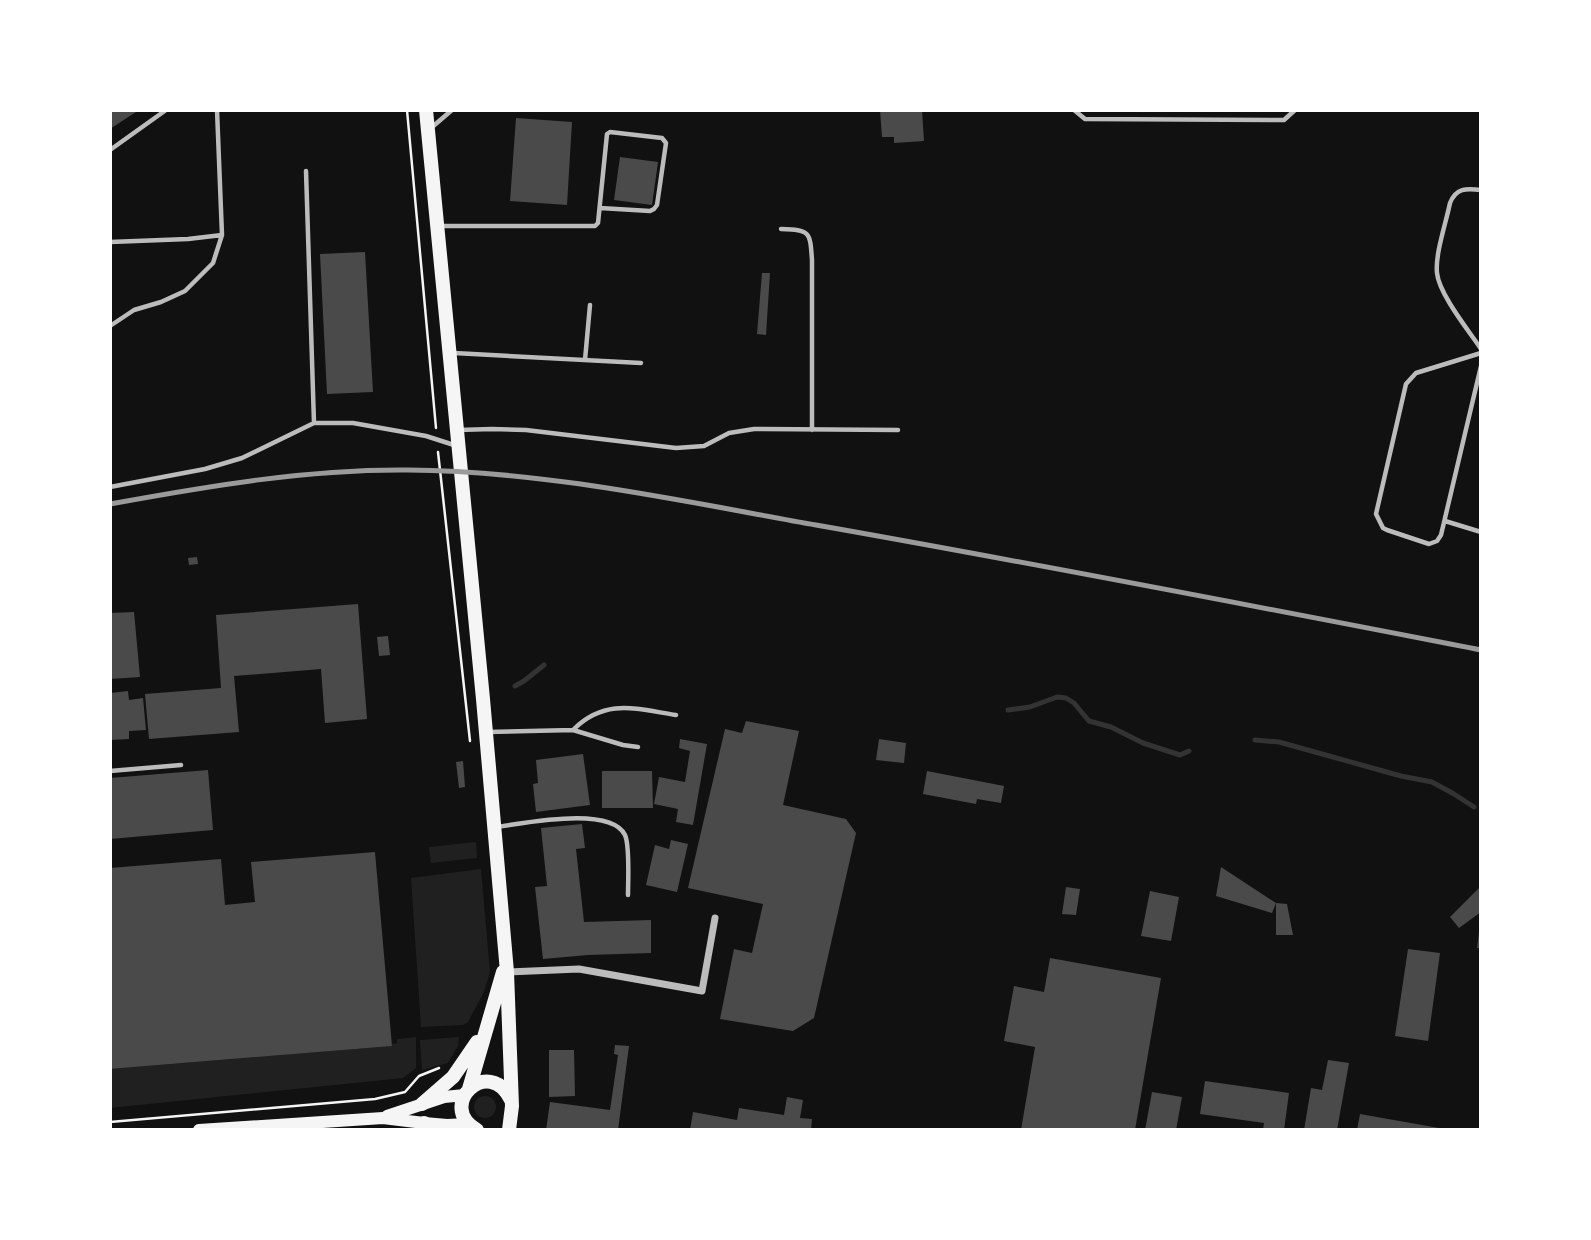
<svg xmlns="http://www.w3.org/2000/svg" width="1591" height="1240" font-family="'Zilla Slab',serif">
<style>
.green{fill:#202020}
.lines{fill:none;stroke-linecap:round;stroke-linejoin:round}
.stream{stroke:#333;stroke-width:5}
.building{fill:#4a4a4a}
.path{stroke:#f5f5f5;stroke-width:2.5}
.service{stroke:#bcbcbc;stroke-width:4.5}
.minor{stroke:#bcbcbc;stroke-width:7}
.secondary{stroke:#f5f5f5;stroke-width:12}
.primary{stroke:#f5f5f5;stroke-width:14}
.rail{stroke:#9a9a9a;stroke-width:5}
</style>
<rect width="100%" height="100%" fill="#111"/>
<path class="green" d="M 476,842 L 477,858 L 431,863 L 429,847 Z
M 481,869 L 490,972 L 484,992 L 468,1022 L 463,1025 L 421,1027 L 411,878 Z
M 416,1037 L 416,1068 L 403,1078 L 110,1108 L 110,1072 L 112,1069 L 391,1046 L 392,1044 L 397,1043 L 397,1039 Z
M 459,1037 L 458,1046 L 448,1063 L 422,1070 L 420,1040 Z
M474 1107a11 11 0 1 1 22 0a11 11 0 1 1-22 0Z"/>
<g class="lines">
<path class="stream" d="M 515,686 L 524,681 L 544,665
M 1008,710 L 1030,707 L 1057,697 L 1066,698 L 1074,703 L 1089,721 L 1111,727 L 1143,743 L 1180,755 L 1189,751
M 1255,740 L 1279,742 L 1401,776 L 1432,782 L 1454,794 L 1474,807"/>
</g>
<path class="building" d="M 110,110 L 139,110 L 110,129 Z
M 880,110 L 922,110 L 924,141 L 894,143 L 894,137 L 882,137 Z
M 516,118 L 572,122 L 567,205 L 510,201 Z
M 620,157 L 658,162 L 652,205 L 614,200 Z
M 365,252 L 373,392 L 327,394 L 320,254 Z
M 762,273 L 770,273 L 766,335 L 757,334 Z
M 197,557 L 198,564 L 189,565 L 188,558 Z
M 358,604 L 367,719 L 325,723 L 321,669 L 234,676 L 239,732 L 149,739 L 145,694 L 221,688 L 216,615 Z
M 134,612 L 140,677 L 110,679 L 110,613 Z
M 388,636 L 390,655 L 379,656 L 377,637 Z
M 128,691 L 129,700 L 143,698 L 146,730 L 129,731 L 129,739 L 110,740 L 110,693 Z
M 746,721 L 799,731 L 783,805 L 846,819 L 856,833 L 814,1018 L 793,1031 L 720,1019 L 734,949 L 752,953 L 763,904 L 688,888 L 725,729 L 742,733 Z
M 680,739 L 707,744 L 693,825 L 676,822 L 678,809 L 654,804 L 659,777 L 685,782 L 690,751 L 679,748 Z
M 879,739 L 906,743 L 904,763 L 876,760 Z
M 583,754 L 590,805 L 536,812 L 533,784 L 538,783 L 536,760 Z
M 463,761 L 465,787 L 459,788 L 456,762 Z
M 208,770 L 213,830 L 110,839 L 110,778 Z
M 602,771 L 652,771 L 653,808 L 602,808 Z
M 927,771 L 1004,786 L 1001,803 L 977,799 L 976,804 L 923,794 Z
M 582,824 L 585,848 L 576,849 L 584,922 L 651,920 L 651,953 L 588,955 L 543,959 L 535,887 L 547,886 L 541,828 Z
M 671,840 L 688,844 L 677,892 L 646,885 L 655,845 L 669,849 Z
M 375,852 L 392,1046 L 110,1069 L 110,868 L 221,859 L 225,905 L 255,902 L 251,862 Z
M 1221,867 L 1276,903 L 1272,913 L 1216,896 Z
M 1481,886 L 1481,912 L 1459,928 L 1450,917 Z
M 1066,887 L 1080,889 L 1076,915 L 1062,914 Z
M 1150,891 L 1179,897 L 1171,941 L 1141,936 Z
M 1276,903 L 1287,904 L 1293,935 L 1276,935 Z
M 1479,932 L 1481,932 L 1481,948 L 1477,948 Z
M 1408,949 L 1440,953 L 1428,1041 L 1395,1036 Z
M 1050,958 L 1161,978 L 1135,1130 L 1021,1130 L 1035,1047 L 1004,1041 L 1014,986 L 1044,992 Z
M 615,1045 L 629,1046 L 618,1130 L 546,1130 L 550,1102 L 610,1110 L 618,1055 L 614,1054 Z
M 549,1050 L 574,1050 L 575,1096 L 549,1097 Z
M 1328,1060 L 1349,1063 L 1337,1130 L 1304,1130 L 1311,1088 L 1322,1090 Z
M 1205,1081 L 1289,1093 L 1284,1130 L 1263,1130 L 1264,1123 L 1200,1114 Z
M 1152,1092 L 1182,1097 L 1176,1130 L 1145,1130 Z
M 787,1097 L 803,1100 L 800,1118 L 812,1119 L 811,1130 L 690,1130 L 693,1112 L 737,1120 L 739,1108 L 784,1115 Z
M 1360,1114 L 1439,1128 L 1439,1130 L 1357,1130 Z"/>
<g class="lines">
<path class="path" d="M 407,110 L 436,428
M 438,452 L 470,741
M 110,1122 L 375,1099 L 405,1092 L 419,1076 L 439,1068"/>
<path class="service" d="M 1074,110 L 1085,119 L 1284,120 L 1295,110
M 431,128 L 452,110
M 110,150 L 166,110
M 306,171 L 314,423
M 1481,190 C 1466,188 1456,188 1450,203 C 1446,223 1435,254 1437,273 C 1439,294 1469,331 1481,349
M 440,226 L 595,226 L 598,223 L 607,134 L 610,132 L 662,138 L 666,143 L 657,205 L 654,209 L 650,211 L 600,208
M 781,229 C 810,230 810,231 812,260 L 812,430
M 110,242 L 188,239 L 222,235
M 110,326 L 134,310 L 161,302 L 185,291 L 213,263 L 222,235 L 217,110
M 454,353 L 641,363
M 1481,353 L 1416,373 L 1406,384 L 1376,514 L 1383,528 L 1387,530 L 1429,544 L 1437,541 L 1441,535 L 1481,366
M 585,360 L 590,305
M 458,430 L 492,429 L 526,430 L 676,448 L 704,446 L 729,433 L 754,429 L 898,430
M 110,487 L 205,469 L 242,458 L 314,423 L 353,423 L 426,436 L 454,445
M 1445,521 L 1481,532
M 574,729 C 606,698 636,709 676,715
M 487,732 L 573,730 L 623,745 L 638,747
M 110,771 L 181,765
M 495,827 C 522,824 610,805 625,835 C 630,846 628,881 628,895"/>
<path class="minor" d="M 507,972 L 579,969 L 702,991 L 715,918"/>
<path class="secondary" d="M 387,1116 L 444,1097 L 465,1095
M 199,1130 L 383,1118 L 424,1123 L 447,1125 L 468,1124"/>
<path class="primary" d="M 426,110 L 483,699 L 507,972 L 512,1106 L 509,1130
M 469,1089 L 503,972
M 422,1104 L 453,1077 L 477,1042
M 424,1123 L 435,1130
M 477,1130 C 435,1106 489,1054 511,1100"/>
<path class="rail" d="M 110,504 C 209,486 308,469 408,470 C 545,471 681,501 816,525 C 1038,564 1259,607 1481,650"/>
</g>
<rect width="1591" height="1240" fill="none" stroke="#ffffff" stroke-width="224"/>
</svg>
